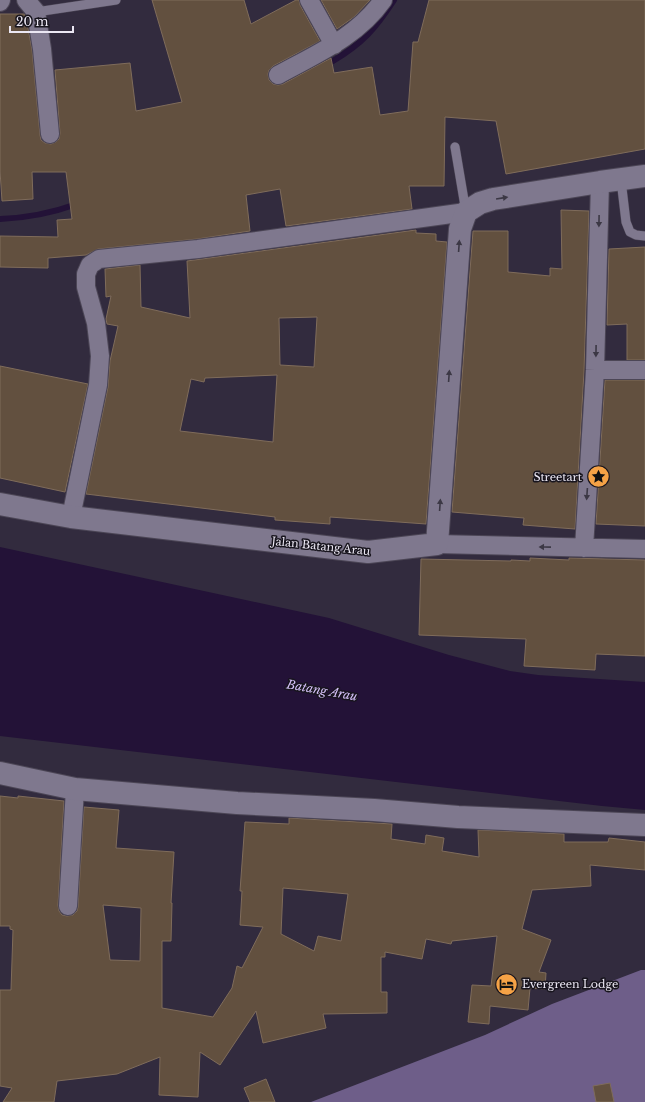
<svg xmlns="http://www.w3.org/2000/svg" width="645" height="1102" font-family="'Libre Baskerville',serif">
<style>
.forest{fill:#6e5e89}
.water{fill:#231237}
.lines{fill:none;stroke-linecap:round;stroke-linejoin:round}
.stream{stroke:#231237;stroke-width:6}
.building{fill:#62503f;stroke:#7f6c5b;fill-rule:evenodd}
.service-casing{stroke:#4c4656;stroke-width:10}
.minor-casing{stroke:#4c4656;stroke-width:20}
.tertiary-casing{stroke:#4c4656;stroke-width:24}
.secondary-casing{stroke:#4c4656;stroke-width:24}
.service{stroke:#7f788e;stroke-width:9}
.minor{stroke:#7f788e;stroke-width:18}
.tertiary{stroke:#7f788e;stroke-width:22}
.secondary{stroke:#7f788e;stroke-width:22}
.oneway{fill:#3c3845}
.labels{text-anchor:middle;dominant-baseline:central;stroke-width:3;stroke-linejoin:round;paint-order:stroke}
.poi-label{font-size:11px;fill:#ebe7f3;stroke:#18151e;text-anchor:end}
.street-label{font-size:11px;fill:#ebe7f3;stroke:#18151e}
.water-label{font-size:12px;font-style:italic;fill:#d6c2fa;stroke:#18151e}
</style>
<rect width="100%" height="100%" fill="#322b3e"/>
<path class="forest" d="M 641,970 L 645,970 L 645,1102 L 311,1102 L 485,1035 L 552,1004 Z"/>
<path class="water" d="M 0,547 L 329,618 L 449,655 L 510,671 L 538,675 L 645,682 L 645,810 L 602,806 L 0,736 Z"/>
<g class="lines">
<path class="stream" d="M 333,61 C 363,43 375,29 394,0
M 0,219 C 26,218 52,213 77,204"/>
</g>
<path class="building" d="M 152,0 L 244,0 L 251,24 L 296,0 L 299,0 L 300,5 L 320,41 L 273,66 L 269,70 L 268,74 L 269,80 L 273,84 L 278,85 L 283,84 L 331,58 L 334,73 L 372,67 L 380,115 L 408,111 L 413,42 L 418,42 L 429,0 L 645,0 L 645,149 L 506,174 L 496,121 L 445,117 L 444,186 L 409,186 L 412,209 L 286,226 L 280,189 L 246,195 L 250,231 L 197,239 L 98,249 L 86,255 L 48,258 L 48,268 L 0,267 L 0,236 L 58,237 L 57,220 L 72,219 L 66,172 L 32,172 L 33,199 L 2,201 L 0,171 L 0,14 L 24,14 L 26,17 L 32,50 L 40,135 L 41,140 L 45,143 L 51,144 L 56,142 L 59,139 L 60,133 L 55,70 L 130,63 L 136,111 L 182,102 Z
M 321,0 L 370,0 L 354,17 L 337,29 Z
M 561,210 L 589,211 L 584,371 L 575,529 L 523,525 L 524,518 L 452,512 L 473,231 L 508,231 L 508,272 L 550,276 L 550,268 L 562,269 Z
M 416,230 L 416,233 L 436,234 L 436,241 L 447,242 L 426,524 L 330,517 L 330,524 L 275,520 L 275,517 L 86,494 L 108,387 L 110,361 L 118,326 L 107,324 L 106,319 L 111,296 L 106,297 L 105,269 L 140,265 L 141,307 L 190,318 L 187,261 ZM 317,317 L 314,367 L 280,365 L 279,318 ZM 277,375 L 273,442 L 180,431 L 191,379 L 204,382 L 205,378 Z
M 645,247 L 645,360 L 627,360 L 627,324 L 607,325 L 609,249 Z
M 0,366 L 88,384 L 65,492 L 0,478 Z
M 605,380 L 645,380 L 645,526 L 596,524 Z
M 530,558 L 569,560 L 569,558 L 645,560 L 645,656 L 596,654 L 595,670 L 524,666 L 526,639 L 419,635 L 421,559 L 511,561 L 511,560 L 530,561 Z
M 0,796 L 18,798 L 18,796 L 64,801 L 58,905 L 59,911 L 62,915 L 67,916 L 73,915 L 77,911 L 78,907 L 84,807 L 119,810 L 116,848 L 174,852 L 171,903 L 172,903 L 171,941 L 162,941 L 162,1008 L 213,1017 L 232,988 L 237,966 L 242,968 L 263,927 L 240,925 L 242,891 L 240,891 L 245,822 L 289,824 L 289,818 L 392,824 L 391,839 L 425,844 L 426,835 L 444,838 L 442,851 L 479,857 L 478,830 L 564,834 L 564,842 L 608,842 L 609,838 L 645,842 L 645,870 L 590,865 L 591,886 L 532,890 L 522,929 L 551,940 L 539,972 L 546,973 L 545,989 L 530,988 L 528,1010 L 490,1006 L 489,1024 L 468,1022 L 472,985 L 491,986 L 497,936 L 452,941 L 451,944 L 426,939 L 422,959 L 385,952 L 385,957 L 381,957 L 381,992 L 387,992 L 387,1013 L 323,1014 L 326,1028 L 263,1043 L 256,1011 L 220,1065 L 200,1052 L 198,1097 L 159,1095 L 160,1057 L 117,1074 L 57,1081 L 54,1102 L 3,1102 L 12,1088 L 0,1086 L 0,990 L 11,990 L 13,930 L 10,929 L 10,926 L 0,926 ZM 283,888 L 348,894 L 341,941 L 318,936 L 314,951 L 281,934 ZM 103,905 L 141,908 L 140,961 L 110,960 Z
M 266,1079 L 275,1102 L 250,1102 L 244,1088 Z
M 610,1083 L 614,1102 L 596,1102 L 593,1086 Z"/>
<g class="lines">
<defs>
<path id="service" d="M 36,12 L 116,0
M 455,147 L 466,212
M 621,180 L 626,222 L 630,232 L 636,235 L 645,236"/>
<path id="minor" d="M 26,0 L 36,12 L 42,49 L 50,134
M 309,0 L 334,45
M 0,2 L 1,0
M 278,75 C 316,54 357,37 383,0
M 595,370 L 645,370
M 71,517 L 98,385 L 100,356 L 96,323 L 86,287 L 86,274 L 90,265 L 99,259 L 198,249 L 466,212
M 437,544 L 645,549
M 584,548 L 595,370 L 600,182
M 68,906 L 75,789"/>
<path id="tertiary" d="M 0,773 L 75,789 L 237,803 L 374,810 L 458,817 L 645,825"/>
<path id="secondary" d="M 0,504 L 71,517 L 368,552 L 437,544 L 460,229 L 466,212 L 480,203 L 493,199 L 600,182 L 645,176"/>
</defs>
<use href="#service" class="service-casing"/>
<use href="#minor" class="minor-casing"/>
<use href="#tertiary" class="tertiary-casing"/>
<use href="#secondary" class="secondary-casing"/>
<use href="#service" class="service"/>
<use href="#minor" class="minor"/>
<use href="#tertiary" class="tertiary"/>
<use href="#secondary" class="secondary"/>
</g>
<defs><path id="oneway-solid" d="M-6-.8H1V-3.2L6.5 0L1 3.2V.8H-6Z"/></defs>
<g class="oneway">
<use href="#oneway-solid" transform="translate(502 198) rotate(-9)"/>
<use href="#oneway-solid" transform="translate(599 221) rotate(91)"/>
<use href="#oneway-solid" transform="translate(459 246) rotate(-86)"/>
<use href="#oneway-solid" transform="translate(596 351) rotate(91)"/>
<use href="#oneway-solid" transform="translate(449 376) rotate(-86)"/>
<use href="#oneway-solid" transform="translate(587 494) rotate(94)"/>
<use href="#oneway-solid" transform="translate(440 505) rotate(-86)"/>
<use href="#oneway-solid" transform="translate(545 547) rotate(-179)"/>
</g>
<defs>
<symbol id="sight-disc" viewBox="-11 -11 22 22"><circle r="9.5" fill="#f5a246" stroke="#18151e"/><path d="M0-6L1.8-2.2L6-1.7L2.9 1.2L3.7 5.4L0 3.3L-3.7 5.4L-2.9 1.2L-6-1.7L-1.8-2.2Z" fill="#111"/></symbol>
<symbol id="hotel-disc" viewBox="-11 -11 22 22"><circle r="9.5" fill="#f5a246" stroke="#18151e"/><path d="M-6-4.5h1.5V1H6V5H4.5V3h-9V5H-6ZM-4 0a1.8 1.8 0 1 1 3.6 0ZM.5 0V-2.5h3Q6-2.5 6 0Z" fill="#111"/></symbol>
</defs>
<g fill-rule="evenodd">
<use href="#sight-disc" x="586" y="464" width="25" height="25"/>
<use href="#hotel-disc" x="494" y="972" width="25" height="25"/>
</g>
<g class="labels">
<g class="poi-label">
<text x="582" y="477">Streetart</text>
<text x="522" y="984" text-anchor="start">Evergreen Lodge</text>
</g>
<g class="street-label">
<text transform="translate(321 546) rotate(6)">Jalan Batang Arau</text>
</g>
<g class="water-label">
<text transform="translate(322 690) rotate(10)">Batang Arau</text>
</g>
</g>
<path d="M10 26v6h63v-6" fill="none" stroke="#ebe7f3" stroke-width="2"/>
<text x="16" y="26" font-size="12" fill="#ebe7f3" stroke="#18151e" stroke-width="3" paint-order="stroke">20 m</text>
</svg>
